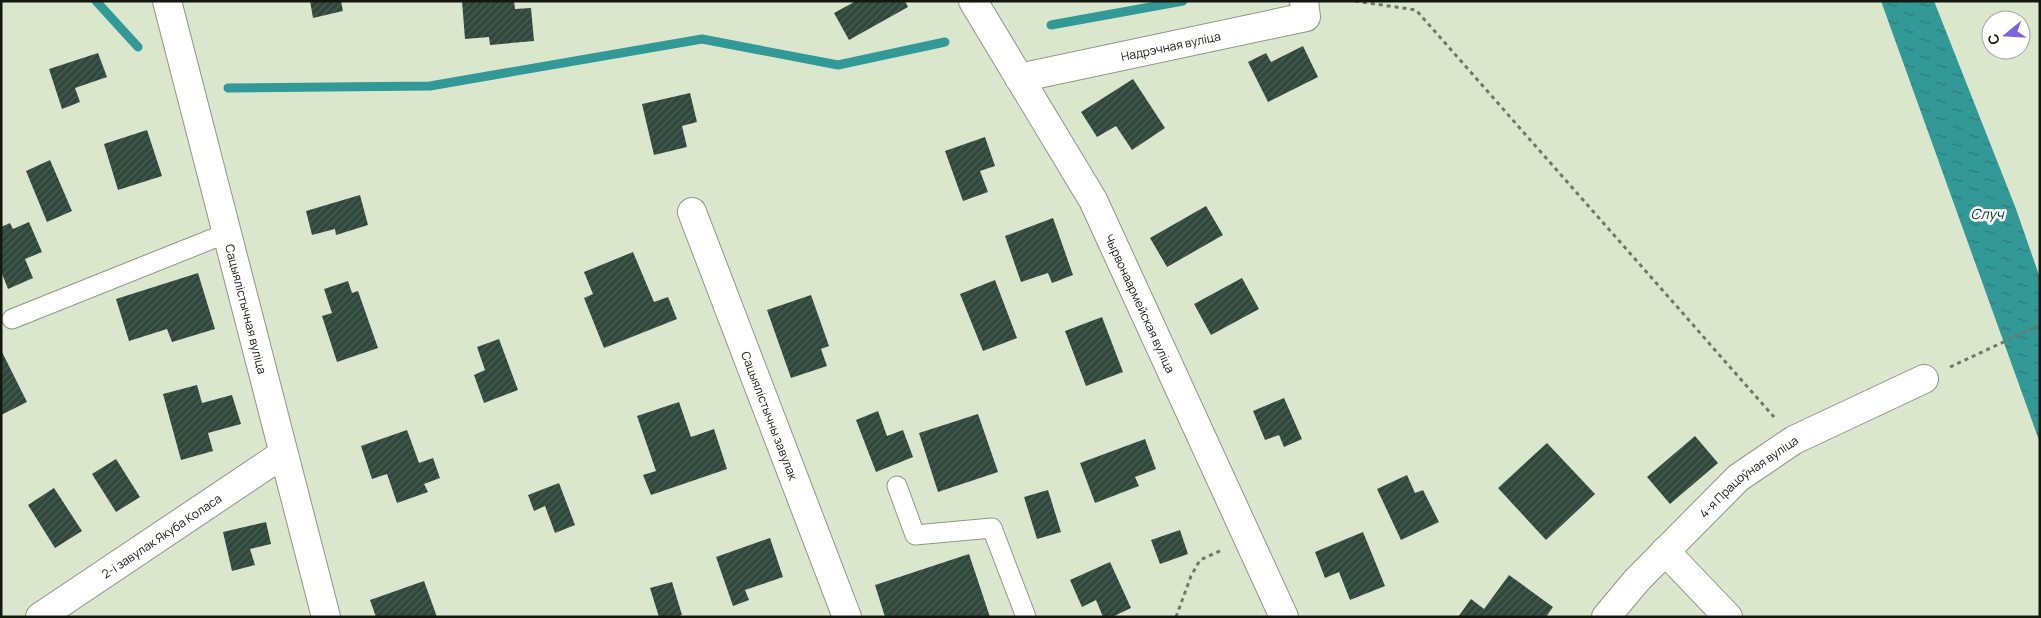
<svg xmlns="http://www.w3.org/2000/svg" width="2041" height="618" font-family="Manrope,sans-serif">
<style>
.water{fill:url(#water-ripples)}
.lines{fill:none;stroke-linecap:round;stroke-linejoin:round}
.stream{stroke:#339996;stroke-width:9}
.building{fill:url(#building-hatch)}
.lane-casing{stroke:#8d9880;stroke-width:21}
.street-casing{stroke:#8d9880;stroke-width:30}
.secondary-casing{stroke:#8d9880;stroke-width:30}
.path{stroke:#707867;stroke-width:3;stroke-dasharray:4 4;stroke-linecap:butt}
.lane{stroke:#fff;stroke-width:19}
.street{stroke:#fff;stroke-width:28}
.secondary{stroke:#fff;stroke-width:28}
.labels{text-anchor:middle;dominant-baseline:central;stroke-width:5;stroke-linejoin:round;paint-order:stroke}
.street-label{font-size:12px;fill:#13170e;stroke:#fff}
.water-label{font-size:14px;font-style:italic;fill:#00302f;stroke:#fff}
</style>
<defs>
<pattern id="water-ripples" width="26" height="14" patternUnits="userSpaceOnUse" patternTransform="scale(1.25)"><rect width="26" height="14" fill="#339996"/><path d="M2 4q2-2 4 0t4 0M15 11q2-2 4 0t4 0" fill="none" stroke="#2a7c79"/></pattern>
<pattern id="building-hatch" width="6" height="6" patternUnits="userSpaceOnUse" patternTransform="scale(1.25)"><rect width="6" height="6" fill="#30483b"/><path d="M-1 1l2-2M0 6l6-6M5 7l2-2" fill="none" stroke="#4b5f54"/></pattern>
</defs>
<rect width="100%" height="100%" fill="#dbe7cd"/>
<path class="water" d="M 1881,1 L 1934,1 L 2016,209 L 2040,278 L 2040,443 Z"/>
<g class="lines">
<path class="stream" d="M 96,1 L 138,47
M 1051,25 L 1183,1
M 228,88 L 430,86 L 702,39 L 838,65 L 945,42"/>
</g>
<path class="building" d="M 310,1 L 341,1 L 343,11 L 313,18 Z
M 462,1 L 514,1 L 515,9 L 531,8 L 534,41 L 490,45 L 489,37 L 465,39 Z
M 856,1 L 905,1 L 908,7 L 849,40 L 834,13 Z
M 1303,46 L 1318,77 L 1268,102 L 1248,62 L 1266,53 L 1271,62 Z
M 98,53 L 107,77 L 75,88 L 80,102 L 62,109 L 49,69 Z
M 1133,79 L 1165,128 L 1132,150 L 1116,126 L 1097,137 L 1081,112 Z
M 690,93 L 697,122 L 682,126 L 687,147 L 654,155 L 642,104 Z
M 147,130 L 162,176 L 118,190 L 104,144 Z
M 985,137 L 995,166 L 980,171 L 988,192 L 963,201 L 945,151 Z
M 50,160 L 72,211 L 47,222 L 26,171 Z
M 360,195 L 368,225 L 336,235 L 335,229 L 312,235 L 306,211 Z
M 1206,206 L 1223,235 L 1167,267 L 1150,238 Z
M 1053,218 L 1073,275 L 1052,283 L 1048,273 L 1021,282 L 1005,236 Z
M 29,222 L 42,252 L 25,259 L 33,278 L 8,289 L 1,271 L 1,227 L 10,223 L 13,229 Z
M 633,252 L 654,302 L 668,297 L 677,319 L 604,348 L 584,298 L 593,294 L 584,272 Z
M 198,273 L 215,329 L 172,342 L 167,329 L 129,341 L 116,299 Z
M 1242,278 L 1259,309 L 1211,335 L 1194,304 Z
M 995,280 L 1017,338 L 983,351 L 960,294 Z
M 348,281 L 352,293 L 358,291 L 378,348 L 337,362 L 322,316 L 332,313 L 324,289 Z
M 811,295 L 829,346 L 821,349 L 827,366 L 791,378 L 767,310 Z
M 1102,317 L 1123,372 L 1086,386 L 1065,331 Z
M 499,339 L 518,390 L 484,403 L 474,375 L 485,370 L 477,347 Z
M 1,350 L 27,402 L 1,415 Z
M 197,385 L 202,403 L 232,395 L 241,424 L 208,433 L 213,451 L 181,460 L 163,394 Z
M 1284,398 L 1302,439 L 1284,447 L 1279,435 L 1265,440 L 1253,411 Z
M 679,402 L 691,437 L 714,429 L 727,469 L 651,495 L 643,475 L 656,471 L 637,416 Z
M 878,411 L 887,436 L 903,430 L 913,457 L 876,472 L 856,420 Z
M 978,414 L 998,472 L 938,492 L 919,433 Z
M 407,430 L 419,463 L 433,458 L 440,478 L 424,484 L 428,492 L 397,503 L 387,474 L 372,479 L 361,446 Z
M 1695,436 L 1718,463 L 1670,504 L 1647,477 Z
M 1145,439 L 1156,469 L 1135,477 L 1139,486 L 1095,503 L 1080,463 Z
M 1547,443 L 1595,494 L 1546,540 L 1498,488 Z
M 116,459 L 140,497 L 116,512 L 92,474 Z
M 1407,475 L 1415,493 L 1423,490 L 1439,522 L 1401,540 L 1377,489 Z
M 559,483 L 575,525 L 555,533 L 545,506 L 534,511 L 528,495 Z
M 54,488 L 82,531 L 55,548 L 28,505 Z
M 1048,490 L 1061,532 L 1037,539 L 1024,497 Z
M 266,522 L 271,544 L 250,549 L 255,565 L 232,571 L 223,532 Z
M 1180,530 L 1188,554 L 1160,564 L 1151,540 Z
M 1363,532 L 1385,586 L 1350,600 L 1339,572 L 1325,578 L 1315,552 Z
M 770,538 L 783,577 L 745,590 L 749,600 L 733,606 L 716,557 Z
M 969,554 L 990,617 L 885,617 L 875,585 Z
M 1110,562 L 1131,608 L 1112,617 L 1103,617 L 1096,600 L 1082,607 L 1070,580 Z
M 1509,575 L 1553,607 L 1546,617 L 1458,617 L 1471,599 L 1484,609 Z
M 424,581 L 437,617 L 376,617 L 370,600 Z
M 672,582 L 682,615 L 675,617 L 659,617 L 650,588 Z"/>
<g class="lines">
<defs>
<path id="lane" d="M 12,319 L 227,233
M 897,486 L 915,535 L 992,528 L 1026,617"/>
<g id="street">
<path id="s1" d="M 973,1 L 1093,200 L 1284,617"/>
<path id="s2" d="M 1019,78 L 1306,17 L 1304,1"/>
<path id="s3" d="M 692,212 L 847,617"/>
<path d="M 1665,551 L 1728,617"/>
<path id="s4" d="M 40,617 L 283,454"/>
<path id="s5" d="M 1606,617 L 1637,580 L 1738,478 L 1794,440 L 1924,379"/>
</g>
<g id="secondary">
<path id="s6" d="M 167,1 L 326,617"/>
</g>
</defs>
<use href="#lane" class="lane-casing"/>
<use href="#street" class="street-casing"/>
<use href="#secondary" class="secondary-casing"/>
<path class="path" d="M 1355,1 L 1416,10 L 1774,417
M 1950,367 L 2040,325
M 1176,617 L 1191,576 L 1200,560 L 1222,550"/>
<use href="#lane" class="lane"/>
<use href="#street" class="street"/>
<use href="#secondary" class="secondary"/>
</g>
<g class="labels">
<g class="street-label">
<text stroke="none"><textPath href="#s2" startOffset="155">Надрэчная вуліца</textPath></text>
<text stroke="none"><textPath href="#s1" startOffset="346">Чырвонаармейская вуліца</textPath></text>
<text stroke="none"><textPath href="#s6" startOffset="318">Сацыялістычная вуліца</textPath></text>
<text stroke="none"><textPath href="#s3" startOffset="218">Сацыялістычны завулак</textPath></text>
<text stroke="none"><textPath href="#s5" startOffset="201">4-я Працоўная вуліца</textPath></text>
<text stroke="none"><textPath href="#s4" startOffset="146">2-і завулак Якуба Коласа</textPath></text>
</g>
<g class="water-label">
<text x="1987" y="213">Случ</text>
</g>
</g>
<rect width="2041" height="618" fill="none" stroke="#13170e" stroke-width="5"/>
<g transform="translate(2006 35) rotate(252)"><circle r="24" fill="#ffffff" stroke="#a1a29f"/>
<path d="M0-4L9 19L0 12L-9 19Z" fill="#7e61dc"/>
<text y="-8" font-size="14" font-weight="bold" text-anchor="middle" fill="#13170e">С</text>
</g>
</svg>
